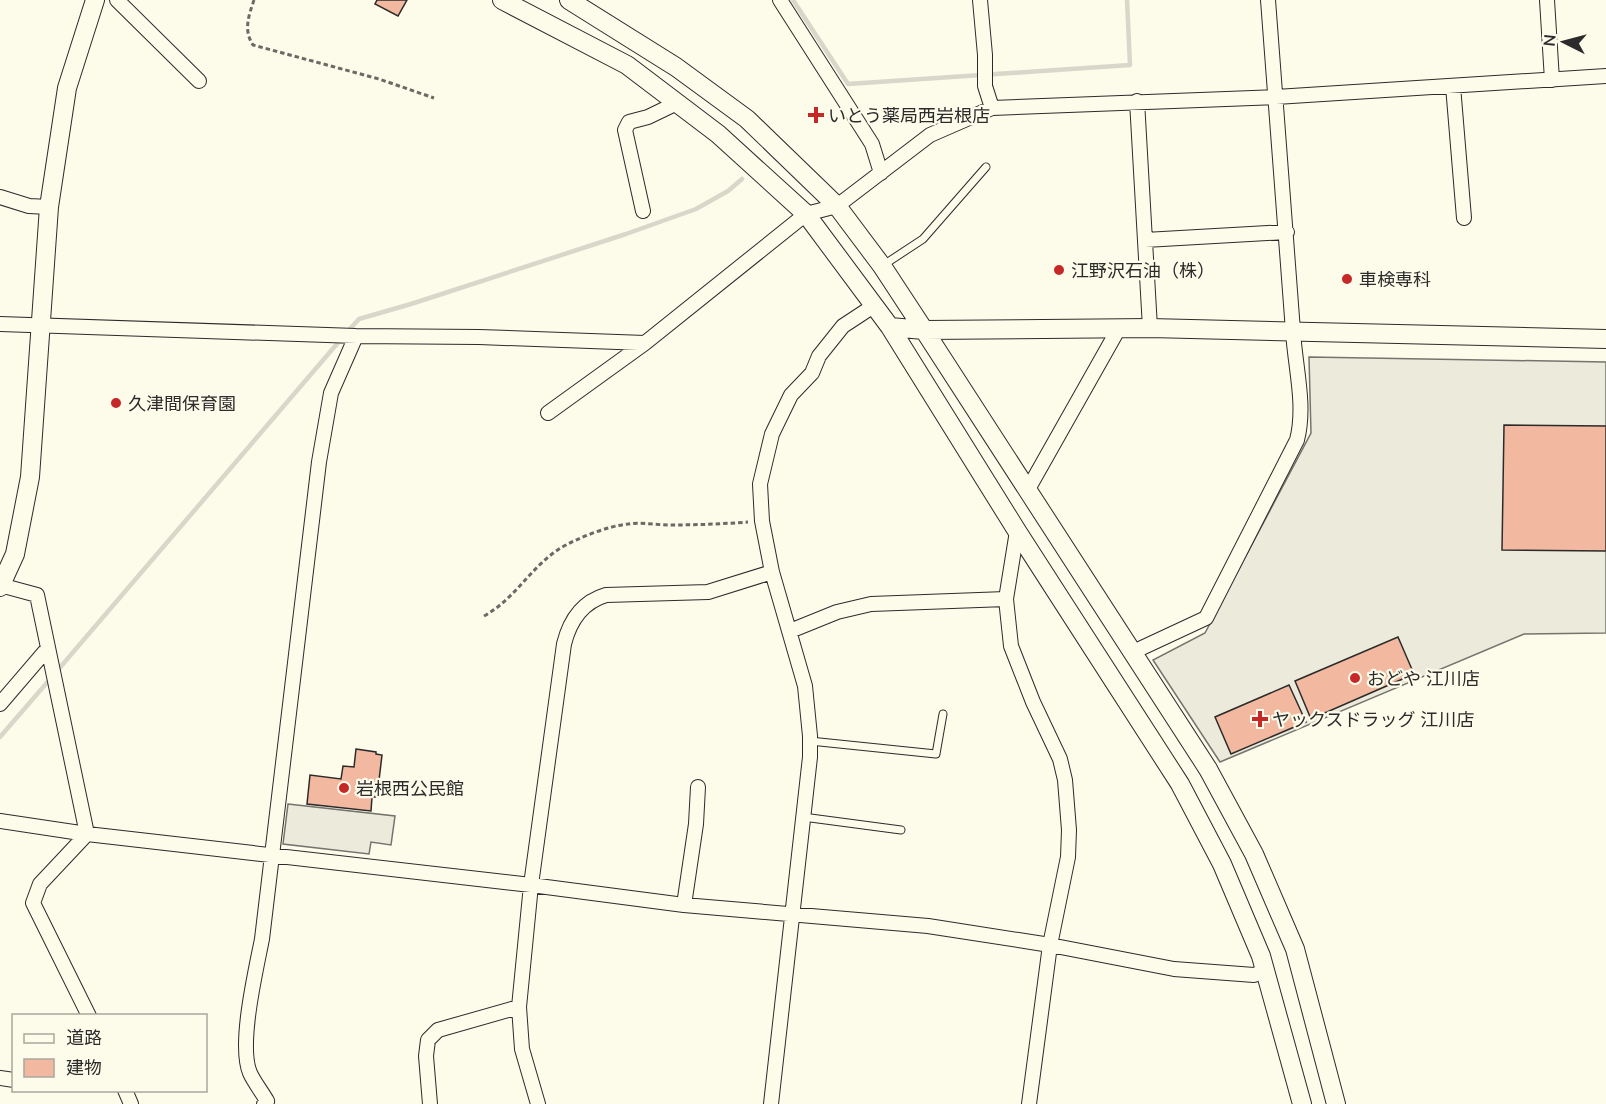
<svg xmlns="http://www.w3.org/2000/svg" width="1606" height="1104" font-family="Mulish,'Noto Sans JP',sans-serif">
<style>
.parking{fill:#eceadb;stroke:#74746e;stroke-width:1.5}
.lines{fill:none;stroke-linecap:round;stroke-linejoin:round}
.stream{stroke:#d8d7c9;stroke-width:4.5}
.building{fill:#f2b8a0;stroke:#2b2b2b;stroke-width:1.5}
.service-casing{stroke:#2b2b2b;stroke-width:9}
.minor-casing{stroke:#2b2b2b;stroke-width:16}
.tertiary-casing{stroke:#2b2b2b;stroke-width:20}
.path{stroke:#6a6964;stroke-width:3;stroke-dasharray:4.5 3;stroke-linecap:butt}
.service{stroke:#fdfbea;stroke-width:7}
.minor{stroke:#fdfbea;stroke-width:14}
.tertiary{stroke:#fdfbea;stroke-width:18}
.poi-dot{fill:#c62828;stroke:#fdfbea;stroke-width:2}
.labels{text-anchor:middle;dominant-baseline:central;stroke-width:4.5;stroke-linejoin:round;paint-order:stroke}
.poi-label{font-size:18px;fill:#2b2b2b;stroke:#fdfbea;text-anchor:start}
</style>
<rect width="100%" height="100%" fill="#fdfbea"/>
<path class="parking" d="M 1309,357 L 1606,362 L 1606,633 L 1524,634 L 1220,762 L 1153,660 L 1205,633 L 1311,433 Z
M 288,804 L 395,816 L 391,845 L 371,842 L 369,854 L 283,844 Z"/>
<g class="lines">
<path class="stream" d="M 793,0 L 848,84 L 1130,65 L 1127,0
M 347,332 L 359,319 L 411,304 L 626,234 L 696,209 L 728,191 L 742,179
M 57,671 L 342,338
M 0,737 L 51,678"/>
</g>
<path class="building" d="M 377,0 L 407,0 L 398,16 L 375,4 Z
M 1504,425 L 1606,426 L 1606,551 L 1502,550 Z
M 1398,637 L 1414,674 L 1311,719 L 1295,681 Z
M 1289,685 L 1306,722 L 1231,754 L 1215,717 Z
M 356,749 L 376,752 L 376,754 L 382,755 L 377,797 L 372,797 L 371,811 L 307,804 L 310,775 L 341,779 L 343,766 L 354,767 Z"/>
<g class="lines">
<defs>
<path id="service" d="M 882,266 L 923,239 L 986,167
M 810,741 L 936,754 L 943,714
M 803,817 L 901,830"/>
<path id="minor" d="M 117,0 L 199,81
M 780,0 L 872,144 L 881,173
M 980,0 L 985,55 L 985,86 L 992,108
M 1547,0 L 1552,80
M 1453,86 L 1464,218
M 1137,101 L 1150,328
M 0,197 L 29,206 L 49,207
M 643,211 L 625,130 L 629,122 L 648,117 L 677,103
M 1145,240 L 1287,232
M 0,324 L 356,336 L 479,337 L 645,343 L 806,214 L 837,206 L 930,135 L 992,108 L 1276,97 L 1606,76
M 548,413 L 645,343
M 1027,491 L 1119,328
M 1017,531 L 1006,599 L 1011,646 L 1033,702 L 1060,759 L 1065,780 L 1069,830 L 1068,857 L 1050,945 L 1029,1104
M 0,585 L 37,595 L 87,834
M 790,631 L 837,612 L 871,604 L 1006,599
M 1133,652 L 1206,618 L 1297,440 C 1306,405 1295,367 1293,331 C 1284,221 1277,110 1268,0
M 0,704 L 48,648
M 0,821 L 87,834 L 531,885 L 684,905 L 928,926 L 1050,945 L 1174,969 L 1254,975 L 1265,971
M 87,834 L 40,884 L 33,903 L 89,1016
M 684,905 L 696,824 L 698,787
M 0,1078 L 14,1080
M 125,1090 L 131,1104
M 264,1104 L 267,1101 C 262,1092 254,1082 250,1073 C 238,1045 256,970 262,939 L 319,462 L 331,393 L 356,336
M 430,1104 L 426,1056 L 428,1040 L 438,1030 L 519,1007
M 538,1104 L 522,1049 L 519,1007 L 531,885 L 564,644 C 570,620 582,602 606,595 L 708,592 L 772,572
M 771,1104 L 810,757 L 810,736 L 805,686 L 772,572 L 762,521 L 760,484 L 772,434 L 791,395 L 812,373 L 819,356 L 843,326 L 875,305"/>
<path id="tertiary" d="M 502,0 L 627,65 L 718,134 L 806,214 L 890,327 L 1017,531 L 1180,784 L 1222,864 L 1261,956 L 1302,1104
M 569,0 L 676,67 L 747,119 L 837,206 L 882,266 L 924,330 L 1208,769 L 1254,854 L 1295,949 L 1336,1104
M 890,327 L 924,330 L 1150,328 L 1606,339
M 0,587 L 15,554 L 30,477 L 49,207 L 67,88 L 95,0"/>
</defs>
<use href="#service" class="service-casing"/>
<use href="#minor" class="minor-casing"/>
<use href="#tertiary" class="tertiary-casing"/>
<path class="path" d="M 254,0 C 249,15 243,30 253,45 L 379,79 L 434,98
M 484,616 C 515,599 530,568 559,549 C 577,538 608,526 628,524 C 641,522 656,525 670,525 C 696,525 722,524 748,522"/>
<use href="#service" class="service"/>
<use href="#minor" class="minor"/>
<use href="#tertiary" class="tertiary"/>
</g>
<g class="poi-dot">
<path d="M813 106h6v6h6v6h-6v6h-6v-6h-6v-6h6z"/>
<circle cx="1059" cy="270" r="6"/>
<circle cx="1347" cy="279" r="6"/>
<circle cx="116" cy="403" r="6"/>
<circle cx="1355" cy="678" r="6"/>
<path d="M1257 710h6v6h6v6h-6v6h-6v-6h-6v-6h6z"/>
<circle cx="344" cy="788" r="6"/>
</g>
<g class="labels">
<g class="poi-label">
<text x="828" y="115">いとう薬局西岩根店</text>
<text x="1071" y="270">江野沢石油（株）</text>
<text x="1359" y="279">車検専科</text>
<text x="128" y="403">久津間保育園</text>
<text x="1367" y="678">おどや 江川店</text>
<text x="1272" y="719">ヤックスドラッグ 江川店</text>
<text x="356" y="788">岩根西公民館</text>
</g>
</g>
<rect x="12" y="1014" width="195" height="78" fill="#fdfbea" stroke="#a9a89e" stroke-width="1.5"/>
<rect x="24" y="1034" width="30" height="9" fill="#fdfbea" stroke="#a9a89e" stroke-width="1.5"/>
<text x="66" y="1044" font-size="18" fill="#2b2b2b">道路</text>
<rect x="24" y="1059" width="30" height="18" fill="#f2b8a0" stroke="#a9a89e" stroke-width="1.5"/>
<text x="66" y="1074" font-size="18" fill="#2b2b2b">建物</text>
<g transform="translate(1564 42) rotate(276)" stroke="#fdfbea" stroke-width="4.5" paint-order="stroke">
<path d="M0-4.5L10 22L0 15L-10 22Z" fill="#2b2b2b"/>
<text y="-9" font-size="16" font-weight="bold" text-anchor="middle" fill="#2b2b2b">N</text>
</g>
</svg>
